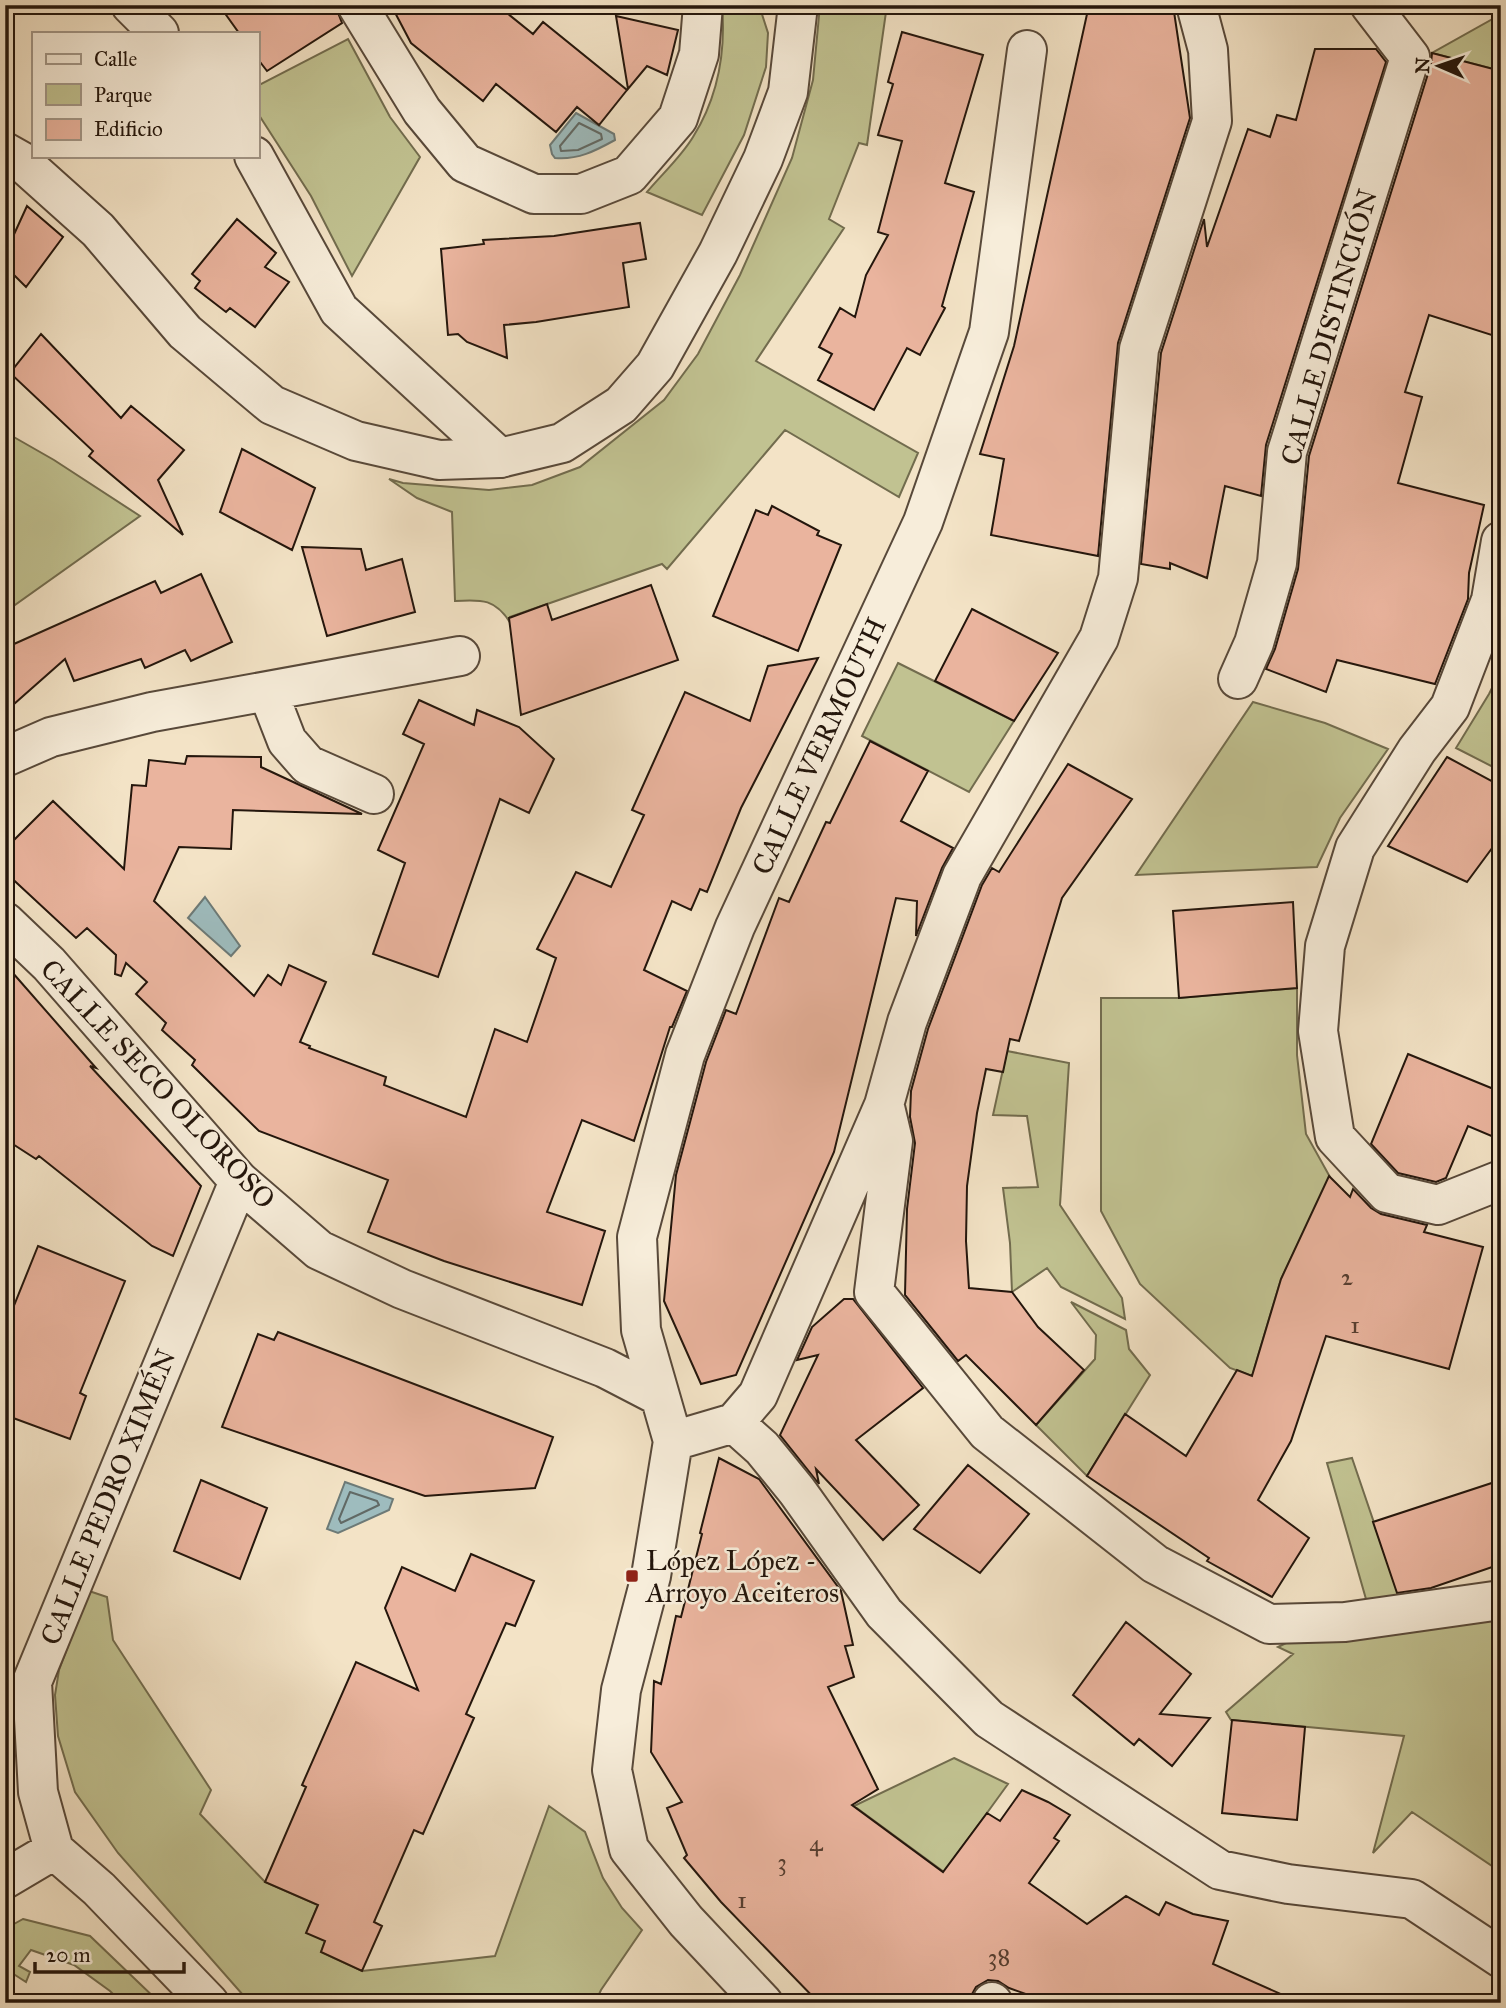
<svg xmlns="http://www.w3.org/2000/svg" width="1506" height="2008" font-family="'IM FELL Great Primer',serif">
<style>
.green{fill:#c1c291;stroke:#726c4e;stroke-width:2}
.water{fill:#9ebcbe;stroke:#6d7a77;stroke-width:2}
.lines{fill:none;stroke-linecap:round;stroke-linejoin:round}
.shore{stroke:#616965;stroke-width:2}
.building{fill:#eab49e;stroke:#24160c;stroke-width:2}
.minor-casing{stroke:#58493a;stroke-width:42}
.tertiary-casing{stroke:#58493a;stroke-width:42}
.minor{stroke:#f7edda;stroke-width:38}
.tertiary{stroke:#f7edda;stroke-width:38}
.poi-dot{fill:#8f2418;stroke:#f7edda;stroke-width:2.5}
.labels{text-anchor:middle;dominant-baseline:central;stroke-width:5;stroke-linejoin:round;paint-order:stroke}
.number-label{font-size:24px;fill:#563e30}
.street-label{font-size:28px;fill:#24160c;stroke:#f7edda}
.poi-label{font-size:28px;fill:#24160c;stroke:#f7edda;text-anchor:start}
</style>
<rect width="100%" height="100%" fill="#f3e3c6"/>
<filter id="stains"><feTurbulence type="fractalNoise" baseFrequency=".00286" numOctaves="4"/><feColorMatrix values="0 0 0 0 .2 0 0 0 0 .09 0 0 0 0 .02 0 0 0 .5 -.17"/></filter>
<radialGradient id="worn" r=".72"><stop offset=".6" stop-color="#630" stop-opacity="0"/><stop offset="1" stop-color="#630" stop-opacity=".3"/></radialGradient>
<path class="green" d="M 722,5 L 759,5 L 768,33 L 766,67 L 744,135 L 702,215 L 647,192 C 662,174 681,157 693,137 C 718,97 726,52 722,5 Z
M 820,5 L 887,5 L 867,145 L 859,143 L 829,219 L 844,228 L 756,361 L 918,453 L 899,497 L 785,430 L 667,569 L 662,564 L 510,617 L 511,624 C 496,599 482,599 455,601 L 452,512 L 417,498 L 389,479 L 403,483 L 489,490 L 532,485 L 580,467 L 664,400 L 698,354 L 740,275 L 792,158 L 813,80 Z
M 1498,16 L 1501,16 L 1501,71 L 1432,53 Z
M 348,39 L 390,117 L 420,157 L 352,276 L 311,196 L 257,112 L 257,86 Z
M 5,432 L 54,460 L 140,516 L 5,612 Z
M 898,663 L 1014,721 L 969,792 L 862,736 Z
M 1501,670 L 1501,771 L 1456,748 L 1489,694 Z
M 1253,702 L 1325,723 L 1388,749 L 1340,818 L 1317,867 L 1136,875 Z
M 1297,988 L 1297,1055 L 1306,1134 L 1330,1177 L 1281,1279 L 1252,1376 L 1230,1368 L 1140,1284 L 1101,1211 L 1101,998 L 1179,998 Z
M 1007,1051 L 1069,1063 L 1060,1205 L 1122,1298 L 1125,1319 L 1061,1287 L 1047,1268 L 1012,1292 L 1010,1243 L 1003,1188 L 1038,1187 L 1027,1116 L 993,1115 Z
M 1071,1302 L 1126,1330 L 1129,1349 L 1150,1375 L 1087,1476 L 1036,1425 L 1095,1359 L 1096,1335 Z
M 1352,1458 L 1400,1599 L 1368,1606 L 1327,1463 Z
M 89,1591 L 107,1597 L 113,1640 L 211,1790 L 200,1814 L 265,1882 L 318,1905 L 307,1932 L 325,1941 L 321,1952 L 362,1971 L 495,1956 L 549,1806 L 585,1832 L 603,1878 L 622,1908 L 642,1930 L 601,1990 L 595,2003 L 250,2003 L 118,1853 L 75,1792 L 58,1736 L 55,1695 L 59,1670 Z
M 1501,1618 L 1501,1872 L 1412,1812 L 1373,1853 L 1404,1736 L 1231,1720 L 1226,1712 L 1293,1654 L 1278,1647 L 1296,1638 Z
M 954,1758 L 1008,1784 L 944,1872 L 854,1806 Z
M 23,1919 L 90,1936 L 160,2003 L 122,2003 L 110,1991 L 74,1965 L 31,1950 L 19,1966 L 30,1972 L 26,1982 L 12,1973 L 5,1983 L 5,1929 Z"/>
<path class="water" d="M 576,113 L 614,134 L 615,140 C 595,151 578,160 555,158 L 552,154 L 550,145 Z
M 205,897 L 240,946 L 231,956 L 188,918 Z
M 345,1482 L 393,1499 L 389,1510 L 338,1533 L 327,1529 Z"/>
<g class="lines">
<path class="shore" d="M 579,123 L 601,134 L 602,139 L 578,150 L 561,151 L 560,146 Z
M 350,1492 L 377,1501 L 379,1505 L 341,1523 L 339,1519 Z"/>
</g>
<path class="building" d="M 219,5 L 335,5 L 342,23 L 267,71 L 257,58 L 257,33 L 239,33 Z
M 391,5 L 497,5 L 533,34 L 543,22 L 627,90 L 599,125 L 577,107 L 556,132 L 496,84 L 483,101 L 411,43 Z
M 1089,5 L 1173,5 L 1190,118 L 1118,343 L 1098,556 L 991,535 L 1004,459 L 980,454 L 1014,346 Z
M 616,16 L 678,30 L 667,75 L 647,66 L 628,89 Z
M 902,32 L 983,55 L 945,183 L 974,192 L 942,306 L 945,308 L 920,355 L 907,348 L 874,410 L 818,380 L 832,354 L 819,347 L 840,308 L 855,317 L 866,275 L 888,235 L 878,232 L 902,141 L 878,135 L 893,84 L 888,82 Z
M 1315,49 L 1376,49 L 1386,62 L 1266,445 L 1261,496 L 1225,486 L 1207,578 L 1170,563 L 1170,569 L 1141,564 L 1161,353 L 1204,219 L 1207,247 L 1248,129 L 1270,137 L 1277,115 L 1296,120 Z
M 1432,53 L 1501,71 L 1501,338 L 1429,315 L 1405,392 L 1422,397 L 1398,483 L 1484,505 L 1469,573 L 1468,599 L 1435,684 L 1337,660 L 1326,692 L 1266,669 L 1275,649 L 1298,569 L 1309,456 L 1431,64 Z
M 27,206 L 63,237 L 26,287 L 5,266 L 5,254 Z
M 237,219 L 276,253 L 265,267 L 289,282 L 255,327 L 230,308 L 226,312 L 195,288 L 200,281 L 192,274 Z
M 640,223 L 646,259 L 623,263 L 629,307 L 536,322 L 504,325 L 507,358 L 467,342 L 458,334 L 448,335 L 441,249 L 484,244 L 483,240 L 554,236 Z
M 41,334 L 121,418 L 131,406 L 184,450 L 158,480 L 183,535 L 89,456 L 93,451 L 10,373 Z
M 242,449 L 315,488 L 292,550 L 220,512 Z
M 772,506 L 819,531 L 817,535 L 841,545 L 798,651 L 713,616 L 756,510 L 768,515 Z
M 302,547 L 361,549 L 366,570 L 402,559 L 415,612 L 327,636 Z
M 201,574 L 232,642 L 191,661 L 185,650 L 145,668 L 141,659 L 74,681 L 65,659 L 5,712 L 5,648 L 155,581 L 161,593 Z
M 651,585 L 678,660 L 521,715 L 509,618 L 547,604 L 552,620 Z
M 972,609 L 1058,653 L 1014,721 L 935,681 Z
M 818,658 L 741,808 L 707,892 L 700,889 L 691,910 L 672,901 L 644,970 L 687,991 L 672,1027 L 670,1027 L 634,1141 L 582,1120 L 547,1212 L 605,1231 L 582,1305 L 444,1261 L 368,1232 L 388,1180 L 259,1131 L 192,1065 L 195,1060 L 162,1030 L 166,1023 L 136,994 L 147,982 L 126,963 L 121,976 L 115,974 L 116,955 L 87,928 L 76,938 L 5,872 L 5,849 L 53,801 L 124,869 L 132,785 L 146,786 L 149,760 L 185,764 L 187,756 L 261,757 L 261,767 L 362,814 L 233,810 L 231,849 L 179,847 L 154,901 L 254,996 L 268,975 L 281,985 L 289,965 L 326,982 L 300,1042 L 310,1046 L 309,1048 L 386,1077 L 384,1085 L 466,1117 L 495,1029 L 527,1042 L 556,958 L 537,949 L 576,872 L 611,887 L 644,815 L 632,810 L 685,692 L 750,721 L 768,666 Z
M 419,700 L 474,725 L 477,710 L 519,727 L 554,759 L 529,813 L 500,799 L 438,977 L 373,954 L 405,863 L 378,850 L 424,744 L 403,734 Z
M 870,741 L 928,771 L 901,821 L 953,848 L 942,868 L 916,936 L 917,901 L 896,898 L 834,1152 L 736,1375 L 701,1384 L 664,1301 L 676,1175 L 706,1062 L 726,1010 L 736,1014 L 779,898 L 789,902 L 826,822 L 830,823 Z
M 1447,757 L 1501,786 L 1501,836 L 1467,882 L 1388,846 Z
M 1068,764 L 1132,799 L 1062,898 L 1019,1041 L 1010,1039 L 1003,1072 L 986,1069 L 977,1113 L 967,1186 L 966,1241 L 969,1288 L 1012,1292 L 1038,1327 L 1084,1370 L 1036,1425 L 966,1355 L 958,1361 L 905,1295 L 907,1209 L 915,1143 L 910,1117 L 911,1091 L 928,1029 L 982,885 L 992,868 L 999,872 Z
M 1293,902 L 1297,988 L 1179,998 L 1173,911 Z
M 5,964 L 96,1068 L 90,1066 L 201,1186 L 173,1256 L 152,1246 L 39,1156 L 36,1159 L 5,1139 Z
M 1408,1054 L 1501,1092 L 1501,1140 L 1468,1126 L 1446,1178 L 1436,1182 L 1398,1173 L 1371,1144 Z
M 1329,1176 L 1350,1197 L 1353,1189 L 1371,1208 L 1381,1214 L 1427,1225 L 1424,1232 L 1483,1247 L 1449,1369 L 1326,1336 L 1291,1441 L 1258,1500 L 1309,1538 L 1272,1597 L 1207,1561 L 1209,1558 L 1087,1476 L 1125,1414 L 1186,1456 L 1237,1370 L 1252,1376 L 1281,1279 Z
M 38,1246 L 125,1281 L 80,1393 L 86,1396 L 70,1439 L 5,1415 L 5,1328 Z
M 844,1299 L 853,1299 L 923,1388 L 856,1440 L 919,1505 L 883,1540 L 816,1469 L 819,1484 L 780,1435 L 818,1355 L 797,1360 L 812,1327 Z
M 278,1332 L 553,1437 L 535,1488 L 425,1496 L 222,1427 L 258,1334 L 274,1340 Z
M 719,1458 L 759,1479 L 841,1591 L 853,1645 L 845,1646 L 854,1677 L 828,1687 L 878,1789 L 852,1805 L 943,1872 L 987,1813 L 1000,1821 L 1022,1790 L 1048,1802 L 1070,1815 L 1054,1838 L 1059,1841 L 1029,1883 L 1087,1924 L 1126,1896 L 1159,1915 L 1166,1902 L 1193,1914 L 1228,1921 L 1213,1964 L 1301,2003 L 1051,2003 L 1009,1988 L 998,1981 L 988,1980 L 976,1987 L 971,1996 L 971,2003 L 819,2003 L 721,1902 L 684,1858 L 687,1855 L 667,1808 L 682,1802 L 651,1752 L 654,1681 L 661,1684 L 676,1616 L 681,1617 L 702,1534 L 700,1533 Z
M 968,1465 L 1029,1514 L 980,1573 L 914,1529 Z
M 201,1480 L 267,1508 L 240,1579 L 174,1551 Z
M 1501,1480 L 1501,1564 L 1431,1588 L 1397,1593 L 1373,1522 Z
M 471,1554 L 534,1581 L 515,1626 L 506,1623 L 466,1714 L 474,1718 L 423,1834 L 414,1830 L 374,1922 L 382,1926 L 362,1971 L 321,1952 L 325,1941 L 306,1933 L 318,1905 L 265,1882 L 306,1787 L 302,1785 L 356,1662 L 418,1690 L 385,1608 L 402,1567 L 455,1591 Z
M 1126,1622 L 1191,1674 L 1160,1714 L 1210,1718 L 1172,1766 L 1139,1739 L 1134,1745 L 1073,1695 Z
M 1232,1720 L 1305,1727 L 1297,1820 L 1222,1813 Z"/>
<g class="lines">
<defs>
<path id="minor" d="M 131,5 L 159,33
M 357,5 L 422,111 L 465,163 L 534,194 L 581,194 L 629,175 L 678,118 L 699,54 L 703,5
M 254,156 L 339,310 L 500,458
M 1501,541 L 1491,600 L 1450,707 L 1417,750 L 1355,848 L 1325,946 L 1318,1031 L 1335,1137 L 1387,1193 L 1438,1205 L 1501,1180
M 1238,679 L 1254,643 L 1277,563 L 1287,452 L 1410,57 L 1370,5
M 268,692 L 287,741 L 308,765 L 374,794
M 5,757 L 51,737 L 152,712 L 460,656
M 5,922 L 49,964 L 239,1181 L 319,1250 L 402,1289 L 605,1368 L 659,1396
M 885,1107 L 893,1141 L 874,1292 L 987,1432 L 1155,1564 L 1269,1624 L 1345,1622 L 1501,1600
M 734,1423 L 758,1395 L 884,1105 L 907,1022 L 962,876 L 1099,638 L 1118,578 L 1139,349 L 1212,121 L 1208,50 L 1196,5
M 673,1441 L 734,1423 L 762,1448 L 797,1491 L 884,1613 L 989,1719 L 1220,1870 L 1288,1884 L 1412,1899 L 1501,1958
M 54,1850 L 38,1792 L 32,1682 L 239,1181
M 54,1850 L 99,1889 L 209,2003
M 5,1879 L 54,1850
M 992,2002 L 993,2003
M 763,2003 L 686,1921 L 629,1849 L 612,1770 L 621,1690 L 651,1576 L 673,1441 L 641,1330 L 637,1237 L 685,1055 L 735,927 L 923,522 L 989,332 L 1027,50"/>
<path id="tertiary" d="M 5,152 L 21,161 L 98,230 L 185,332 L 272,405 L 356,441 L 439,460 L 500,458 L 562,443 L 621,405 L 655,366 L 718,253 L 763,159 L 788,92 L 798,5"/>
</defs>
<use href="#minor" class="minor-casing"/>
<use href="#tertiary" class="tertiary-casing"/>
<use href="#minor" class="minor"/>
<use href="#tertiary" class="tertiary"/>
</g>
<rect class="poi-dot" x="625" y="1569" width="14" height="14" rx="3.5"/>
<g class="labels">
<g class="number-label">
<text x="1347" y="1277">2</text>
<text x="1355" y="1325">1</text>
<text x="816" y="1843">4</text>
<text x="782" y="1862">3</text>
<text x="742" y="1900">1</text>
<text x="999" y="1957">38</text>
</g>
<g class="street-label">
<text transform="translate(1329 327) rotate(-74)">CALLE DISTINCIÓN</text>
<text transform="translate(819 746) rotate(-65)">CALLE VERMOUTH</text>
<text transform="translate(158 1084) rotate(47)">CALLE SECO OLOROSO</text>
<text transform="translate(108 1497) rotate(-68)">CALLE PEDRO XIMÉN</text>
</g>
<g class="poi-label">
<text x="646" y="1560">López López -<tspan x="646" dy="32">Arroyo Aceiteros</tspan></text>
</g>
</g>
<rect width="1506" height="2008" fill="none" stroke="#f3e3c6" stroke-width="28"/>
<rect x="7" y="7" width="1492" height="1994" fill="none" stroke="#24160c" stroke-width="3.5"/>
<rect x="14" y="14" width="1478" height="1980" fill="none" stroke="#24160c" stroke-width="2"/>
<rect x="32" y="32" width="228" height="126" fill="#f7edda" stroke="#a39788" stroke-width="2"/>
<rect x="46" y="54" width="35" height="10" fill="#f7edda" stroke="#a39788" stroke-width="2"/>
<text x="94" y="66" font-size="21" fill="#24160c">Calle</text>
<rect x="46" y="84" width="35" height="21" fill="#c1c291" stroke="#a39788" stroke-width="2"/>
<text x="94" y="102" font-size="21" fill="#24160c">Parque</text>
<rect x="46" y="119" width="35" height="21" fill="#eab49e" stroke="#a39788" stroke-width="2"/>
<text x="94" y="136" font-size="21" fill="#24160c">Edificio</text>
<g transform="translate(1439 66) rotate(272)" stroke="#f7edda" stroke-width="5" paint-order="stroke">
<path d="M0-5L12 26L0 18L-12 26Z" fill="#24160c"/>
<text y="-10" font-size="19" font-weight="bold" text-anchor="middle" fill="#24160c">N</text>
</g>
<path d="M35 1962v10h149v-10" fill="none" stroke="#24160c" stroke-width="3.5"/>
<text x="46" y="1962" font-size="21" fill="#24160c" stroke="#f7edda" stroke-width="5" paint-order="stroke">20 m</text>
<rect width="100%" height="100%" filter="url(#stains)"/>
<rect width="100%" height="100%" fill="url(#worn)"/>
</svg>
